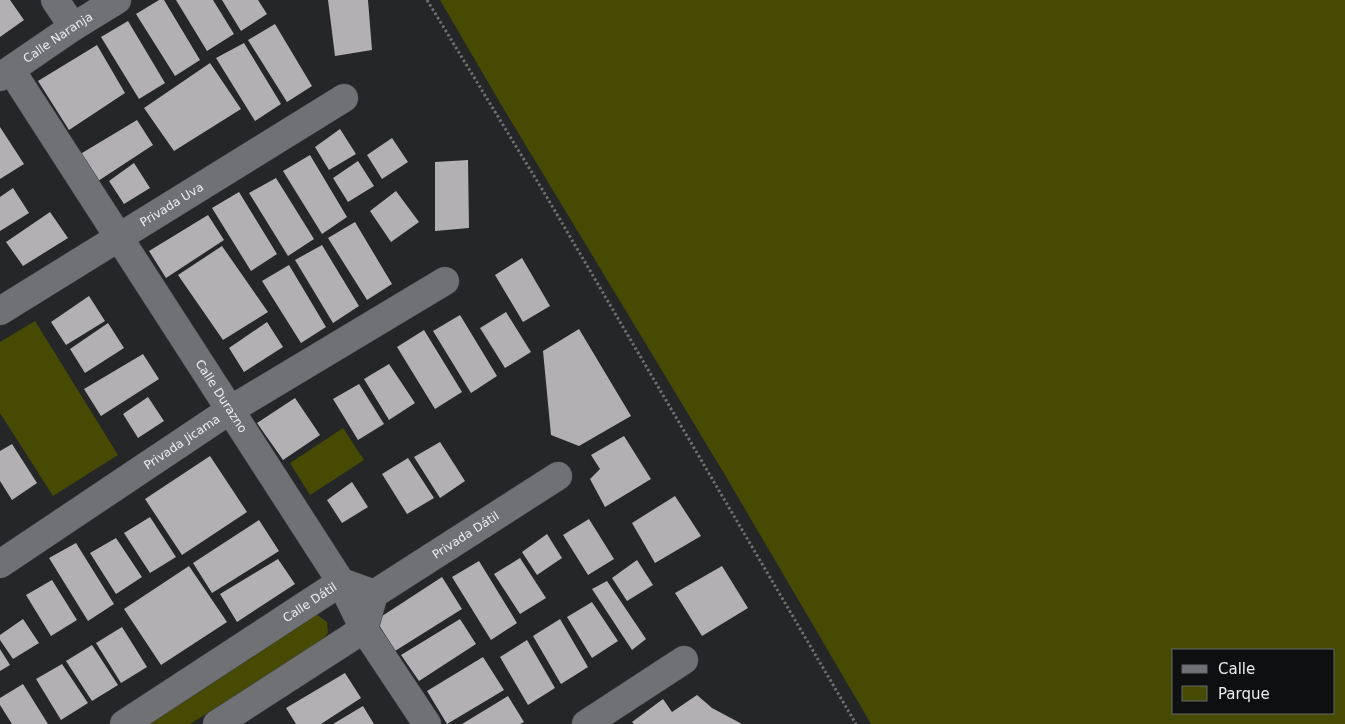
<svg xmlns="http://www.w3.org/2000/svg" width="1345" height="724" font-family="'DejaVu Sans',sans-serif">
<style>
.green{fill:#474a03;fill-rule:evenodd}
.building{fill:#b2b0b3}
.lines{fill:none;stroke-linecap:round;stroke-linejoin:round}
.minor-casing{stroke:#444547;stroke-width:29}
.tertiary-casing{stroke:#444547;stroke-width:29}
.path{stroke:#6d6e70;stroke-width:3;stroke-dasharray:2.5 2.5;stroke-linecap:butt}
.minor{stroke:#707174;stroke-width:28}
.tertiary{stroke:#707174;stroke-width:28}
.labels{text-anchor:middle;dominant-baseline:central;stroke-width:5;stroke-linejoin:round;paint-order:stroke}
.street-label{font-size:12px;fill:#edeef0;stroke:#0e0f10}
</style>
<rect width="100%" height="100%" fill="#252628"/>
<path class="green" d="M 440,0 L 1345,0 L 1345,724 L 871,724 L 725,475 L 499,101 ZM 1174,650 L 1334,650 L 1334,713 L 1174,713 Z
M 35,321 L 118,455 L 53,496 L 0,413 L 0,342 Z
M 343,428 L 364,460 L 310,495 L 290,463 Z
M 315,613 L 327,622 L 328,633 L 320,643 L 190,724 L 128,724 Z"/>
<path class="building" d="M 0,0 L 10,0 L 24,20 L 0,37 Z
M 159,0 L 164,0 L 200,60 L 175,76 L 136,14 Z
M 176,0 L 213,0 L 234,34 L 207,51 Z
M 222,0 L 258,0 L 267,14 L 241,31 Z
M 328,0 L 368,0 L 372,50 L 335,56 Z
M 128,21 L 165,83 L 139,99 L 101,37 Z
M 275,24 L 312,86 L 287,102 L 248,40 Z
M 244,43 L 281,104 L 255,121 L 216,58 Z
M 97,45 L 125,93 L 69,130 L 38,81 Z
M 210,63 L 241,109 L 174,151 L 144,108 Z
M 137,120 L 153,145 L 95,183 L 77,156 Z
M 0,127 L 24,164 L 0,179 Z
M 340,129 L 356,154 L 329,170 L 315,147 Z
M 392,138 L 408,162 L 382,179 L 367,155 Z
M 310,155 L 347,217 L 322,234 L 283,171 Z
M 468,160 L 469,228 L 435,231 L 435,162 Z
M 358,161 L 374,186 L 348,202 L 333,178 Z
M 134,163 L 150,188 L 124,204 L 109,181 Z
M 276,178 L 314,239 L 288,256 L 249,193 Z
M 13,188 L 29,213 L 0,231 L 0,197 Z
M 396,191 L 419,222 L 391,242 L 370,211 Z
M 239,192 L 277,254 L 251,271 L 212,208 Z
M 50,212 L 68,238 L 23,266 L 6,242 Z
M 208,215 L 224,240 L 166,278 L 149,251 Z
M 355,222 L 392,284 L 367,300 L 328,238 Z
M 322,245 L 359,306 L 333,323 L 295,260 Z
M 222,246 L 268,312 L 223,340 L 178,275 Z
M 522,258 L 550,306 L 523,322 L 495,275 Z
M 289,265 L 326,327 L 301,343 L 262,281 Z
M 89,296 L 105,321 L 66,345 L 51,322 Z
M 506,312 L 531,352 L 505,368 L 480,328 Z
M 460,315 L 497,376 L 471,393 L 433,331 Z
M 267,322 L 283,347 L 244,372 L 229,348 Z
M 108,323 L 124,348 L 85,373 L 70,349 Z
M 579,329 L 631,416 L 579,446 L 551,435 L 543,351 Z
M 424,330 L 462,392 L 435,409 L 397,347 Z
M 143,354 L 159,379 L 101,416 L 84,389 Z
M 389,364 L 415,403 L 389,420 L 364,379 Z
M 359,384 L 384,424 L 358,440 L 333,399 Z
M 148,397 L 164,421 L 138,438 L 123,414 Z
M 295,398 L 320,435 L 283,460 L 257,423 Z
M 624,436 L 651,479 L 605,507 L 590,479 L 600,469 L 591,455 Z
M 440,442 L 465,481 L 440,498 L 414,457 Z
M 12,444 L 37,483 L 12,500 L 0,481 L 0,451 Z
M 210,456 L 247,512 L 182,555 L 145,499 Z
M 408,458 L 434,498 L 407,514 L 382,474 Z
M 352,482 L 368,507 L 342,523 L 327,500 Z
M 675,496 L 701,536 L 655,563 L 632,523 Z
M 150,517 L 176,557 L 150,573 L 124,533 Z
M 589,519 L 614,559 L 588,575 L 563,535 Z
M 259,520 L 279,551 L 212,593 L 193,563 Z
M 547,534 L 562,558 L 537,575 L 522,552 Z
M 116,538 L 142,577 L 116,594 L 90,553 Z
M 76,543 L 114,604 L 88,621 L 49,558 Z
M 520,558 L 546,598 L 520,614 L 494,574 Z
M 278,559 L 295,584 L 237,622 L 220,594 Z
M 637,560 L 653,585 L 627,601 L 612,578 Z
M 479,561 L 517,623 L 491,640 L 452,577 Z
M 189,566 L 227,622 L 161,665 L 124,609 Z
M 722,566 L 748,608 L 702,636 L 675,593 Z
M 442,577 L 462,609 L 395,651 L 376,620 Z
M 52,580 L 77,620 L 51,636 L 26,595 Z
M 607,581 L 646,639 L 632,650 L 592,589 Z
M 592,602 L 618,641 L 592,658 L 567,617 Z
M 23,619 L 39,643 L 13,659 L 0,640 L 0,635 Z
M 460,619 L 476,644 L 419,681 L 401,655 Z
M 560,619 L 588,667 L 561,684 L 533,636 Z
M 122,627 L 147,667 L 121,683 L 96,643 Z
M 527,640 L 555,688 L 528,705 L 500,657 Z
M 92,645 L 118,685 L 92,701 L 66,661 Z
M 0,649 L 10,665 L 0,671 Z
M 483,657 L 504,690 L 447,724 L 427,691 Z
M 62,664 L 88,703 L 61,720 L 36,679 Z
M 345,673 L 361,698 L 321,724 L 296,724 L 286,708 Z
M 23,684 L 48,724 L 12,724 L 0,705 L 0,698 Z
M 697,695 L 712,708 L 742,724 L 634,724 L 632,722 L 663,699 L 672,712 Z
M 508,696 L 524,722 L 520,724 L 462,724 Z
M 363,706 L 374,724 L 333,724 Z"/>
<g class="lines">
<defs>
<g id="minor">
<path d="M 55,0 L 73,27"/>
<path id="s1" d="M 11,70 L 341,582 L 364,629 L 427,724"/>
<path id="s2" d="M 0,77 L 73,27 L 117,0"/>
<path id="s3" d="M 0,311 L 344,98"/>
<path id="s4" d="M 0,564 L 230,410 L 445,281"/>
<path id="s5" d="M 374,594 L 558,476"/>
<path d="M 586,724 L 684,660"/>
</g>
<g id="tertiary">
<path id="s6" d="M 124,724 L 341,582 L 374,594 L 364,629 L 217,724"/>
</g>
</defs>
<use href="#minor" class="minor-casing"/>
<use href="#tertiary" class="tertiary-casing"/>
<path class="path" d="M 427,0 L 545,194 L 856,724"/>
<use href="#minor" class="minor"/>
<use href="#tertiary" class="tertiary"/>
</g>
<g class="labels">
<g class="street-label">
<text stroke="none"><textPath href="#s2" startOffset="70">Calle Naranja</textPath></text>
<text stroke="none"><textPath href="#s3" startOffset="202">Privada Uva</textPath></text>
<text stroke="none"><textPath href="#s1" startOffset="388">Calle Durazno</textPath></text>
<text stroke="none"><textPath href="#s4" startOffset="219">Privada Jicama</textPath></text>
<text stroke="none"><textPath href="#s5" startOffset="109">Privada Dátil</textPath></text>
<text stroke="none"><textPath href="#s6" startOffset="222">Calle Dátil</textPath></text>
</g>
</g>
<rect x="1172" y="649" width="162" height="65" fill="#0e0f10" stroke="#67686a"/>
<rect x="1182" y="665" width="25" height="8" fill="#707174" stroke="#67686a"/>
<text x="1218" y="674" font-size="15" fill="#edeef0">Calle</text>
<rect x="1182" y="686" width="25" height="15" fill="#474a03" stroke="#67686a"/>
<text x="1218" y="699" font-size="15" fill="#edeef0">Parque</text>
</svg>
